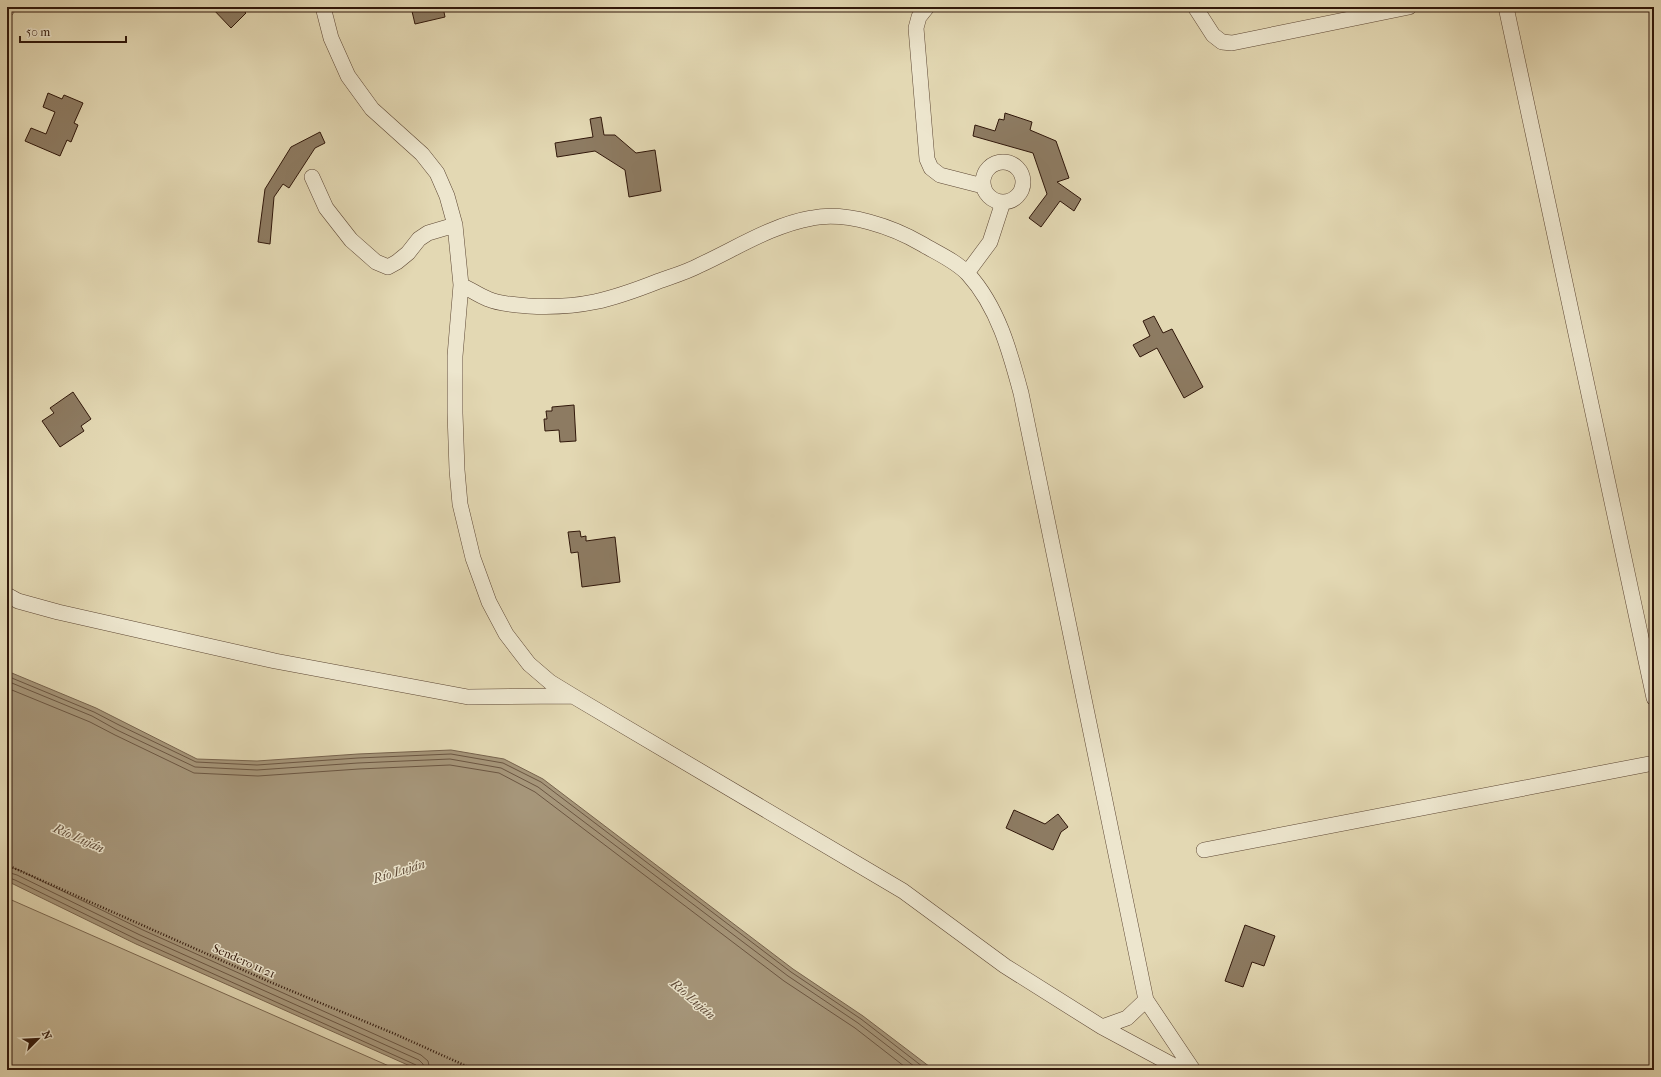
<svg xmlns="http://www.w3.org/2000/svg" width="1661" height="1077" font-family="'IM FELL French Canon',serif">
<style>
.green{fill:#c5b796;stroke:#7a6750}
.water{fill:#a6967a;stroke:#77634d}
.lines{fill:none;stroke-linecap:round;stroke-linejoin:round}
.shore{stroke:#6b5642;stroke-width:1}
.building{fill:#8d7b62;stroke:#30170a}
.minor-casing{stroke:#5d4734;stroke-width:16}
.path{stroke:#30170a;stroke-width:2.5;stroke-dasharray:1 2;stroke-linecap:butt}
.minor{stroke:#ede6ce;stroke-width:15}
.labels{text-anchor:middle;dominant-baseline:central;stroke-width:3;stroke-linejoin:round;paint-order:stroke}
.street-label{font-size:12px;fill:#30170a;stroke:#ede6ce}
.water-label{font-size:13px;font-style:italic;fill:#5f4a37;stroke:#ede6ce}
</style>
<rect width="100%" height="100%" fill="#e3d8b3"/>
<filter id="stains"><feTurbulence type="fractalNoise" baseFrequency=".005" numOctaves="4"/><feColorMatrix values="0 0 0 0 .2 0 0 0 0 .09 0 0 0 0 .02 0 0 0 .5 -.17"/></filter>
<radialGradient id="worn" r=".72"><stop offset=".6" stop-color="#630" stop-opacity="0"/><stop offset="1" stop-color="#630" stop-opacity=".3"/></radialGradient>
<path class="green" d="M 7,898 L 398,1070 L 7,1070 Z"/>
<path class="water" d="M 7,671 L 96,708 L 197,759 L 257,761 L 358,754 L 451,750 L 504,759 L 543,779 L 793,969 L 863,1016 L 934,1070 L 419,1070 L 136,944 L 7,881 Z"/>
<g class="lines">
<path class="shore" d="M 7,676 L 94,712 L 119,725 L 196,762 L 257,765 L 358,758 L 451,754 L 503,763 L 541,782 L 791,972 L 861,1019 L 927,1070
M 7,681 L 92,716 L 117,730 L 195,767 L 257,770 L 358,763 L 450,759 L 501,768 L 538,787 L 788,976 L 858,1023 L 919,1070
M 7,688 L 90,722 L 115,735 L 194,773 L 258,776 L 359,769 L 450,765 L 499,773 L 535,792 L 784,981 L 855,1028 L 909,1070
M 7,866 L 19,870 L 143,930 L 421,1055 L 428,1061 L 430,1070
M 7,872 L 17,875 L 140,935 L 419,1060 L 423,1064 L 424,1070
M 7,877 L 15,880 L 138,940 L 416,1065 L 419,1070"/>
</g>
<path class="building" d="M 211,7 L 239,7 L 246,13 L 231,28 Z
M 411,7 L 443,7 L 445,17 L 415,24 Z
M 48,93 L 62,99 L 64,95 L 83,103 L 74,123 L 78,125 L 71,142 L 67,140 L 60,156 L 25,141 L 31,128 L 46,134 L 55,112 L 43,107 Z
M 1005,113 L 1032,122 L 1030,130 L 1056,141 L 1069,178 L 1057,182 L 1081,199 L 1074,211 L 1060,201 L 1041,227 L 1029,218 L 1047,194 L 1033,153 L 973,136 L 975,125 L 995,131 L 999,119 L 1004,120 Z
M 601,117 L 604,135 L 615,135 L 636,153 L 655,150 L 661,191 L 629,197 L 625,170 L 595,151 L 557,157 L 555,143 L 593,137 L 590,119 Z
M 320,132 L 325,143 L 315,148 L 289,188 L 283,184 L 274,197 L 270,244 L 258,242 L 265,189 L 291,147 Z
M 1154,316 L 1163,333 L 1172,329 L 1203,387 L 1184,398 L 1157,348 L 1140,357 L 1133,345 L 1150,336 L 1143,321 Z
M 73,392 L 91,419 L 81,426 L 84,431 L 60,447 L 42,421 L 54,413 L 50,408 Z
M 574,405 L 576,441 L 560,442 L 559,430 L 545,431 L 544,419 L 547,419 L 546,411 L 552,411 L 552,407 Z
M 580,531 L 581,537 L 586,536 L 586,541 L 615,537 L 620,582 L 582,587 L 578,552 L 571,553 L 568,532 Z
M 1014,810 L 1045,824 L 1058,814 L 1068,827 L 1061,832 L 1053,850 L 1006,828 Z
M 1245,925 L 1275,936 L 1264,966 L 1252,962 L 1243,987 L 1225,981 Z"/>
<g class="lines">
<defs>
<path id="minor" d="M 323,7 L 331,38 L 348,76 L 372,109 L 422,154 L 437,173 L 447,196 L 455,225 L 461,285 L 455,356 L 455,413 L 457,470 L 460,504 L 473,558 L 489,602 L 506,634 L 529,664 L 550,682 L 573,696 L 903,891 L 1005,966 L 1102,1027 L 1182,1070
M 927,7 L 919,17 L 916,28 L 927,159 L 931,168 L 940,175 L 983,186
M 1195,7 L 1213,35 L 1222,42 L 1232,43 L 1409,7
M 1506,7 L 1654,698
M 7,9 L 8,7
M983 182a20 20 0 1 1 40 0a20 20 0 1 1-40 0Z
M 312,177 L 326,208 L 351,240 L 376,262 L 388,267 L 397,262 L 408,253 L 419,239 L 428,233 L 455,225
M 967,273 L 990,242 L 1003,202
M 461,285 C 470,289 478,295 488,299 C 499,304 515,305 528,306 C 580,309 611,300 659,281 C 673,276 687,272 700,265 C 737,248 772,225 812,218 C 847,211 893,227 922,244 C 937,253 956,261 968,274 C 998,307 1010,352 1021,393 L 1146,1000 L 1127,1018 L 1102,1027
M 7,595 L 18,601 L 58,612 L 275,661 L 468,697 L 573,696
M 1204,850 L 1654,763
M 1146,1000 L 1193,1070"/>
</defs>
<use href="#minor" class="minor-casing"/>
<path class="path" d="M 7,865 L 270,982 L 395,1034 L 475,1070"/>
<use href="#minor" class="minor"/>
</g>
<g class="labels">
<g class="street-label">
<text transform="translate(244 961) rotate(24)">Sendero 11 21</text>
</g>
<g class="water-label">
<text transform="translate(79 838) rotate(24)">Río Luján</text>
<text transform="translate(399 871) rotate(-17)">Río Luján</text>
<text transform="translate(693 999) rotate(41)">Río Luján</text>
</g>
</g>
<rect width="1661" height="1077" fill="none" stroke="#e3d8b3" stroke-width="24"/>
<rect x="8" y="8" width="1645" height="1061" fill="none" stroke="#30170a" stroke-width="2"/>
<rect x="12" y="12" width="1637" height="1053" fill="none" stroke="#30170a"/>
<g transform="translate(38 1039) rotate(66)" stroke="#ede6ce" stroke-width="3" paint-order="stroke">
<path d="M0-3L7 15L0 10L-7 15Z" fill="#30170a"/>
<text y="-6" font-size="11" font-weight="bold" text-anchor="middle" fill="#30170a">N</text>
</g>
<path d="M20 36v6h106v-6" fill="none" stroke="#30170a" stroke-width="2"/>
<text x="26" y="36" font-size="12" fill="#30170a" stroke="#ede6ce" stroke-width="3" paint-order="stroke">50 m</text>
<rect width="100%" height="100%" filter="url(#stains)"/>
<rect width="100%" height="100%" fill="url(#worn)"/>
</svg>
